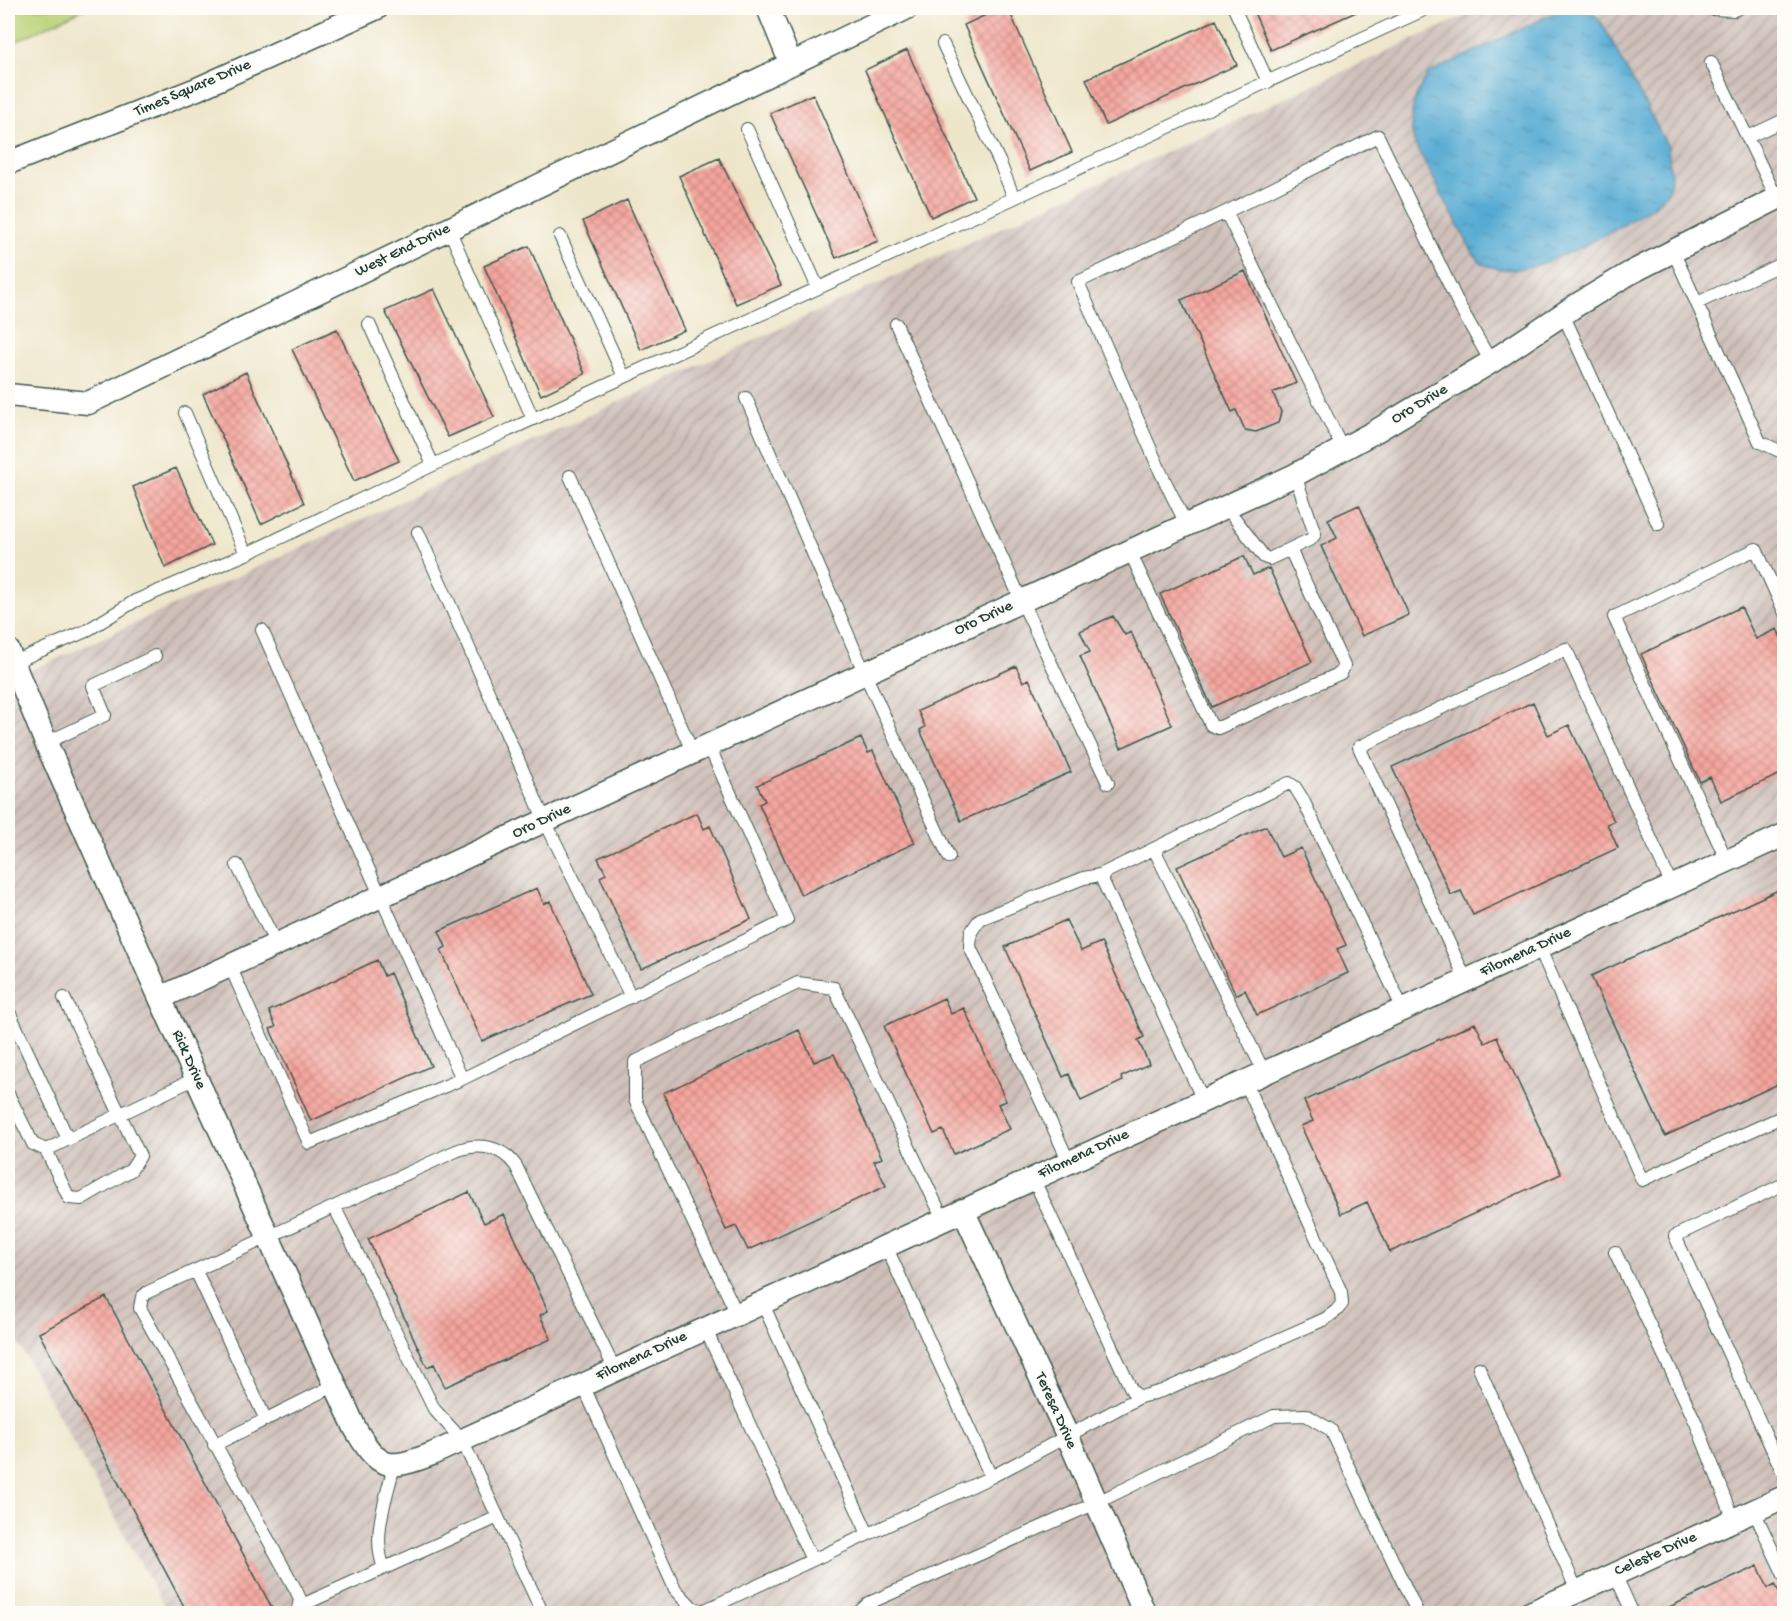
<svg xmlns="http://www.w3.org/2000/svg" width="1792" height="1621" font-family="'Gochi Hand',sans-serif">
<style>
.industrial{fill:url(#industrial-furrows)}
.grass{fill:#b9d175;stroke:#6c8754;stroke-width:1.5}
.water{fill:url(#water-ripples);stroke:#3b7484;stroke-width:1.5}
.building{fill:url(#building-cross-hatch)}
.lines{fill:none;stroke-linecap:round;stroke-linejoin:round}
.lane-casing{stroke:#3e564a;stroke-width:14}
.street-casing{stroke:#3e564a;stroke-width:25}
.lane{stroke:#fff;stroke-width:12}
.street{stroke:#fff;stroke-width:22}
.labels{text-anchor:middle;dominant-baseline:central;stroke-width:5;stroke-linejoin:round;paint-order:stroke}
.street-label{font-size:16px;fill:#1f3d34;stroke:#fdfcf7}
</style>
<defs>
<pattern id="industrial-furrows" width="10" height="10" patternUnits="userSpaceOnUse" patternTransform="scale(1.5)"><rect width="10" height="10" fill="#cfc0ba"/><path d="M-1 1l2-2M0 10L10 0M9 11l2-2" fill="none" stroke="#a79d98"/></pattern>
<pattern id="water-ripples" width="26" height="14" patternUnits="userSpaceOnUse" patternTransform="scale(1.5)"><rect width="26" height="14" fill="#57abd3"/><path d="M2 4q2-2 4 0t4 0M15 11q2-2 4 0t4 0" fill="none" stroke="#478cac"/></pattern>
<pattern id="building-cross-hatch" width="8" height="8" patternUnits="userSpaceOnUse" patternTransform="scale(1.5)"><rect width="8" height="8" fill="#f6a69f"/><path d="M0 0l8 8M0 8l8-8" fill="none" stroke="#c78882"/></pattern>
</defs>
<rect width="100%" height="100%" fill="#fdfcf7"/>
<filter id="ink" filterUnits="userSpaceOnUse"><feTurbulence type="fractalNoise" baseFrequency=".0167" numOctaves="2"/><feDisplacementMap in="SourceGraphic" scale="12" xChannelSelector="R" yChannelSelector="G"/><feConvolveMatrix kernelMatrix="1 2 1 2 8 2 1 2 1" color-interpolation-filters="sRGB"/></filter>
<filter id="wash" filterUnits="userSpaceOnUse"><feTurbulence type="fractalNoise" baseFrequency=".008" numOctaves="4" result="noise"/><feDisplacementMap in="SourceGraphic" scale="24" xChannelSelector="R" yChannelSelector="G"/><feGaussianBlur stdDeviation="1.35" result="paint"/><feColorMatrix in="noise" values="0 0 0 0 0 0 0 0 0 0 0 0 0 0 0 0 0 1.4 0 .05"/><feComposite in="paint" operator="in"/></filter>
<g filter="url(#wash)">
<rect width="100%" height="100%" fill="#eee6ca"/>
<path class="industrial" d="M 1482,8 L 1784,8 L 1784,1613 L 803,1614 L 800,1608 L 788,1614 L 168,1613 L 8,1325 L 8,681 Z"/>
<path class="grass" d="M 8,8 L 86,8 L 8,45 Z"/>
<path class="water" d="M 1580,8 L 1594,14 L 1603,25 L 1668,147 L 1671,180 L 1668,191 L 1656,204 L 1623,225 L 1575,250 L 1541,264 L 1514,270 L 1499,269 L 1483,264 L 1473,253 L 1414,142 C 1407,116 1414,94 1429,73 L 1563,9 Z"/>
<g id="blocks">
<path class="building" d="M 1001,8 L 1008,8 L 1072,152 L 1030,171 L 964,25 Z
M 1252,8 L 1365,8 L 1271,50 Z
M 1216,20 L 1237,65 L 1106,125 L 1086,79 Z
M 907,50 L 974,197 L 931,217 L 865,70 Z
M 813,94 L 878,241 L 836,258 L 770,113 Z
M 719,158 L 781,285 L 736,304 L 679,176 Z
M 627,200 L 685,330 L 641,350 L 583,221 Z
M 529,246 L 585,374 L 541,395 L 484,266 Z
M 1245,271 L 1296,383 L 1273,393 L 1281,412 L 1278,423 L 1256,432 L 1245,430 L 1236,410 L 1232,412 L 1181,300 Z
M 434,289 L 494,417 L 448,437 L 385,311 Z
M 337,329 L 399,461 L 354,481 L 292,349 Z
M 246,372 L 304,503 L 261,524 L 203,394 Z
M 176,468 L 212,545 L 165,568 L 133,487 Z
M 1359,505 L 1409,615 L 1362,636 L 1321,546 L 1337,538 L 1328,519 Z
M 1244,556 L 1253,575 L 1269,568 L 1312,662 L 1212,707 L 1160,594 Z
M 1741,607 L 1756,639 L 1777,629 L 1785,646 L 1785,772 L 1721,801 L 1710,777 L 1700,782 L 1641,654 Z
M 1113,616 L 1125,635 L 1131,632 L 1172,725 L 1121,748 L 1080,656 L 1090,652 L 1080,631 Z
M 1016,666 L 1023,682 L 1029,679 L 1071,772 L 961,821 L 920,730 L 925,727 L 918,711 Z
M 1533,702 L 1548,735 L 1569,725 L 1614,821 L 1607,824 L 1618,848 L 1473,915 L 1461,891 L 1451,895 L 1392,767 Z
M 861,738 L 868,753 L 873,751 L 915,843 L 801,895 L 759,804 L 765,801 L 757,785 Z
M 697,813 L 704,829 L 710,826 L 751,919 L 641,969 L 600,877 L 606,874 L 598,858 Z
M 1266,826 L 1281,857 L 1301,848 L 1346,945 L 1337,949 L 1348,973 L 1257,1015 L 1245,990 L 1236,995 L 1177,867 Z
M 1785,887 L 1785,1081 L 1665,1136 L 1591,976 Z
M 537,888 L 544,904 L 550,901 L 591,994 L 482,1041 L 441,950 L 446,947 L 439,931 Z
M 1066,920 L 1081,951 L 1101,942 L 1144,1037 L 1138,1040 L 1149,1064 L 1121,1077 L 1123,1081 L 1081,1101 L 1069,1074 L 1063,1077 L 1005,947 Z
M 377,960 L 384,976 L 390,973 L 431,1066 L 311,1121 L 270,1029 L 276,1027 L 269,1011 Z
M 944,998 L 951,1014 L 964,1008 L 1006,1101 L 998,1104 L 1010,1129 L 954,1154 L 943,1130 L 934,1134 L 884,1026 Z
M 1475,1023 L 1485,1043 L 1497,1037 L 1561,1174 L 1390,1252 L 1367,1202 L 1341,1214 L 1301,1126 L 1313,1121 L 1304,1101 Z
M 799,1030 L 814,1062 L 834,1054 L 882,1158 L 874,1161 L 886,1186 L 748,1250 L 736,1226 L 726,1230 L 663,1093 Z
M 469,1192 L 484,1223 L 504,1214 L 548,1311 L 540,1315 L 551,1339 L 445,1387 L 434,1364 L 427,1367 L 368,1239 Z
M 106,1297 L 272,1608 L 262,1614 L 188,1614 L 39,1333 Z
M 1758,1566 L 1768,1588 L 1775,1584 L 1785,1604 L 1785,1614 L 1654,1614 Z"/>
</g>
</g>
<g filter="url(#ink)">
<use href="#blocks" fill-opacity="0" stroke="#3e564a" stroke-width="1.5"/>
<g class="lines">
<defs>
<path id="lane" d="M 1234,8 L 1268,82
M 1712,8 L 1713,9 L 1734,10 L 1739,8
M 1711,62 L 1777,199
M 747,129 L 818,288
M 1748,137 L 1784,120
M 1014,198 L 1428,8
M 1226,212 L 1343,449
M 449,229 L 533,419
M 560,236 L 624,377
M 1673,251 L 1760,442 L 1784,453
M 1697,303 L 1784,263
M 1563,314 L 1658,524
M 369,324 L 433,465
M 896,324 L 1022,602 L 1108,783
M 746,398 L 865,674 L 949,857
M 185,413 L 246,554
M 570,476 L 693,753
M 1227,508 L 1264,557 L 1269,559 L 1311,539 L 1315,534 L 1295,475
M 1187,526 L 1161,473 L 1078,282 L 1226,212 L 1378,136 L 1460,307 L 1491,362
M 418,532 L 545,821 L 631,997
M 1130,552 L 1211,725 L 1218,728 L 1341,673 L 1344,666 L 1290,549
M 12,663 L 86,631 L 135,601 L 246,554 L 433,465 L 1014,198 L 1000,163 L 943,44
M 46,743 L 105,715 L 93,686 L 155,656
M 1154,849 L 1264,1072
M 1727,861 L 1614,617 L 1756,549 L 1784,611
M 237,865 L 276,944
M 1100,875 L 1203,1100
M 1539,947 L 1642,1180 L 1784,1116
M 230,966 L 309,1143 L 462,1079 L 262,630
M 1466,980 L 1359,747 L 1566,649 L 1672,886
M 64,998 L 140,1156 L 131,1170 L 81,1199 L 69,1198 L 46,1150 C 96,1126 146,1102 196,1078
M 10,1014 L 68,1139
M 462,1079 L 787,920 L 709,746
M 8,1094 L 33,1144 L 46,1150
M 1069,1162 L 970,947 L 971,932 L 980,919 L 1084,878 L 1100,875 L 1289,783 L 1295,787 L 1303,800 L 1403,1009
M 1033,1178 L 1132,1391 L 1140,1397 L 1162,1391 L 1325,1319 L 1336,1311 L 1342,1304 L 1341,1292 L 1245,1082
M 1784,1184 L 1675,1236 L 1784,1475
M 335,1208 L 434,1409 L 462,1440 L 543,1614
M 886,1246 L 991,1477
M 1615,1252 L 1696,1423 L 1734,1520
M 196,1271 L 266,1420
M 762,1302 L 868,1534
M 737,1314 L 635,1100 L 635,1062 L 798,983 L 834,988 L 943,1219
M 705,1328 L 812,1560
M 1479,1368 L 1577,1591
M 583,1385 L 675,1589 L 692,1607 L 703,1611 L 991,1477 L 1140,1397
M 214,1445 L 335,1385
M 1754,1511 L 1784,1575
M 384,1568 C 371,1536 387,1497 394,1465
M 1615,1574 L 1633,1614
M 300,1606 L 498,1517
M 297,1614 L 300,1599 L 296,1590 L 140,1308 L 142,1297 L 148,1292 L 456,1151 C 478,1142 502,1146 516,1166 L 615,1370
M 857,1614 L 869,1603 L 1096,1503 L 1274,1416 L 1306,1415 L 1331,1430 L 1418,1614"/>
<path id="street" d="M 768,8 L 791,64
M 8,163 L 197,89 L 377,8
M 8,395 L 88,403 L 907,8
M 8,650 L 46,743 L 160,998 L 355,1428 C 379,1470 388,1471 432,1454 L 1784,835
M 160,998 L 1295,475 L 1376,431 L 1491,362 L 1575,306 L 1630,273 L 1784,195
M 963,1210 L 1068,1437 L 1145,1614
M 1528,1614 L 1784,1497"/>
</defs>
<use href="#lane" class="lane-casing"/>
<use href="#street" class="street-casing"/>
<use href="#lane" class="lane"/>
<use href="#street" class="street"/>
</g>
</g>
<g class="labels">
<g class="street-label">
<text transform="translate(193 89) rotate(-23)">Times Square Drive</text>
<text transform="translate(403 251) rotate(-26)">West End Drive</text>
<text transform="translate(1420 405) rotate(-31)">Oro Drive</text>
<text transform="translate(984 619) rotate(-25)">Oro Drive</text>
<text transform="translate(542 822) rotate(-25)">Oro Drive</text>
<text transform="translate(1526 953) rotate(-25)">Filomena Drive</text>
<text transform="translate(188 1060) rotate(66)">Rick Drive</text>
<text transform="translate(1084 1155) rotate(-25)">Filomena Drive</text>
<text transform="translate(642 1357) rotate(-25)">Filomena Drive</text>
<text transform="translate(1055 1411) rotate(66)">Teresa Drive</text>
<text transform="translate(1656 1555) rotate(-24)">Celeste Drive</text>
</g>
</g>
<rect width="1792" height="1621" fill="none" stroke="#fdfcf7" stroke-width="30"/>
</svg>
